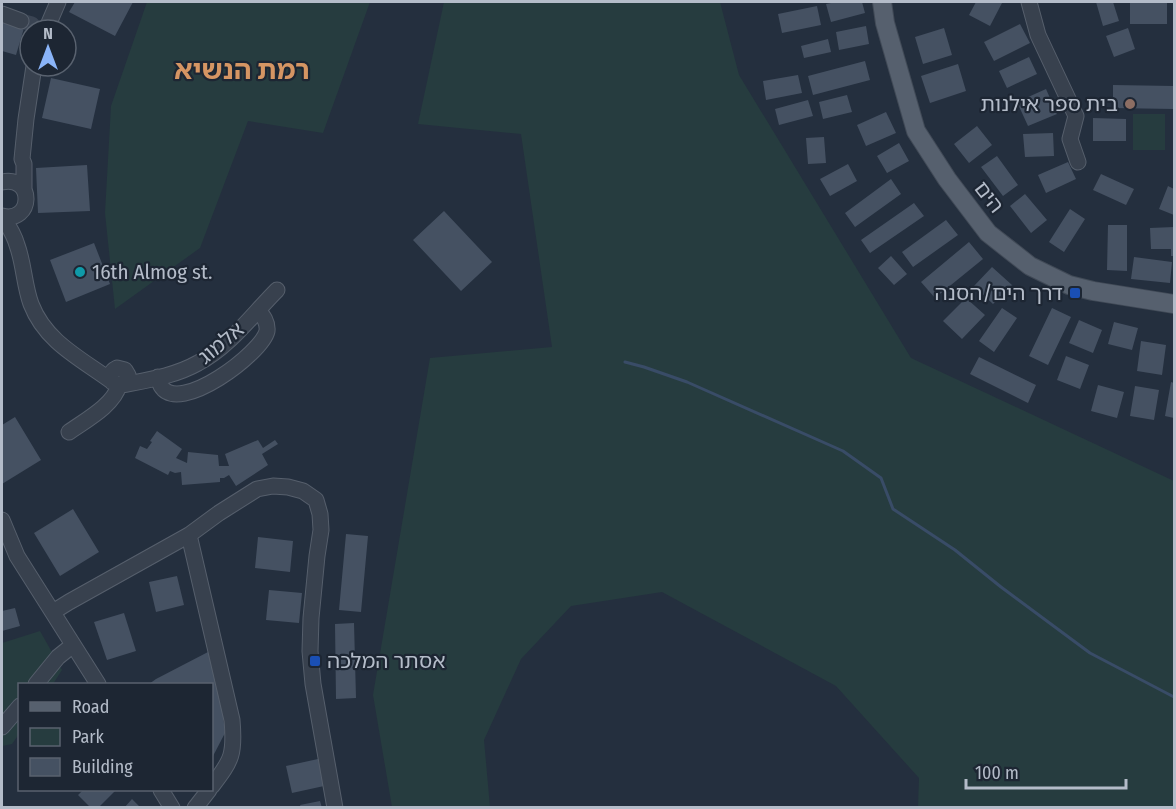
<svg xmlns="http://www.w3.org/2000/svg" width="1176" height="809" font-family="'Fira Sans Condensed','Noto Sans Hebrew',sans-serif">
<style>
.green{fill:#263c3f}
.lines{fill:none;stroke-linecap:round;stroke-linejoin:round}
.stream{stroke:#394c67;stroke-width:3}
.building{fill:#455162}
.minor-tunnel{stroke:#3a4453;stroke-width:15;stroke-dasharray:15 8;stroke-linecap:butt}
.minor-casing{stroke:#565f6c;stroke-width:17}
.major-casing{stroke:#414a57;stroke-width:20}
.minor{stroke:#38414e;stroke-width:15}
.major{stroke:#56606e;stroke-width:18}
.education-dot{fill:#8d6e63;stroke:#1d2633;stroke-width:2}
.culture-dot{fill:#0f9aa8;stroke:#1d2633;stroke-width:2}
.transit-dot{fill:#1a4fb4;stroke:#1d2633;stroke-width:2}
.labels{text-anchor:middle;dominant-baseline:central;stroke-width:4.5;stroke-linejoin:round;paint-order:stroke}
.poi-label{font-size:21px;fill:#b4bcc9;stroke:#1d2633;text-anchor:end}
.street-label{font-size:21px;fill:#b4bcc9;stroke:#1d2633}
.district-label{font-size:27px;font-weight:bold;fill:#d59563;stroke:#1d2633}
</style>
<rect width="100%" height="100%" fill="#242f3e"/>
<path class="green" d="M 147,2 L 370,2 L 323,133 L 248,121 L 200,248 L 115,309 L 105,213 L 111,106 Z
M 444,2 L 720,2 L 739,75 L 911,358 L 1174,481 L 1174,807 L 918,807 L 919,778 L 836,686 L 662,592 L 571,606 L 521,659 L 484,740 L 490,807 L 392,807 L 373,695 L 430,358 L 552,347 L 521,134 L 418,124 Z
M 1133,114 L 1165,114 L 1165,150 L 1133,150 Z
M 40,631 L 62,670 L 53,684 L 20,684 L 19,734 L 12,744 L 2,746 L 2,643 Z"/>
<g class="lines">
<path class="stream" d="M 625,362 L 644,367 L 687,382 L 843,451 L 881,478 L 893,509 L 955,550 L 1001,587 L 1090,653 L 1174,697"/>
</g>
<path class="building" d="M 75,2 L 133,2 L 115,36 L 69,12 Z
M 836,2 L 862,2 L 865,13 L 831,22 L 826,4 Z
M 976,2 L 998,2 L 1002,3 L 990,26 L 969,15 Z
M 1096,2 L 1113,2 L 1119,21 L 1103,26 Z
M 1130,2 L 1167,2 L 1167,24 L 1130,24 Z
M 817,6 L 821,25 L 782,33 L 778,14 Z
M 2,21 L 24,28 L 16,55 L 2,51 Z
M 1020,24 L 1030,43 L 994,61 L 984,42 Z
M 866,26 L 869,44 L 839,50 L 836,32 Z
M 944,28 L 952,55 L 923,64 L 915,37 Z
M 1128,28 L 1135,49 L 1114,57 L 1106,36 Z
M 828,39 L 831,52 L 804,58 L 801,46 Z
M 1029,57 L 1037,74 L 1007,88 L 999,71 Z
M 865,61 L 870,80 L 813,95 L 808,76 Z
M 958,64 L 966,91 L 930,103 L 921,76 Z
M 798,75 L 802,93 L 766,100 L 763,81 Z
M 51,78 L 100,89 L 91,129 L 42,118 Z
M 1113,85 L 1174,86 L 1174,109 L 1113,108 Z
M 1046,89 L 1057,114 L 1028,126 L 1017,102 Z
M 847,95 L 852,112 L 823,119 L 819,102 Z
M 808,100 L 813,116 L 779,125 L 775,109 Z
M 886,112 L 896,133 L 866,146 L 857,125 Z
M 1093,118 L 1126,119 L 1126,141 L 1093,141 Z
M 977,126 L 992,145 L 969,163 L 954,144 Z
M 1053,133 L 1054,156 L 1025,157 L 1023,134 Z
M 824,137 L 826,163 L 808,164 L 806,138 Z
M 899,143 L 909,161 L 887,173 L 877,156 Z
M 997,156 L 1018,185 L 1003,196 L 981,167 Z
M 1068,162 L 1076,179 L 1046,193 L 1038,175 Z
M 848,164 L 857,181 L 830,196 L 820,179 Z
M 87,165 L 90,211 L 38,213 L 36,168 Z
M 1101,174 L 1134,189 L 1126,205 L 1093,190 Z
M 891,179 L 901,194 L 855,227 L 845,213 Z
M 1168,186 L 1174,189 L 1174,215 L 1159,209 Z
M 1025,194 L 1047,220 L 1031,233 L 1010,206 Z
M 914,203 L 924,216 L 870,253 L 861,240 Z
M 1070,209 L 1085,219 L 1064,252 L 1049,242 Z
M 444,211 L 492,262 L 461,291 L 413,240 Z
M 946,220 L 958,235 L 913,267 L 902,252 Z
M 1108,225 L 1127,225 L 1127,271 L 1107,270 Z
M 1174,227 L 1174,256 L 1171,256 L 1171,249 L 1151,249 L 1150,228 Z
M 969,242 L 983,259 L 935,298 L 921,282 Z
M 94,243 L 110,284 L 66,302 L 50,260 Z
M 891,256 L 907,274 L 894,285 L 878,268 Z
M 1134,257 L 1172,262 L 1170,283 L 1131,279 Z
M 992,267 L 1012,285 L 993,304 L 974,286 Z
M 966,298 L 985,315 L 962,339 L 943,321 Z
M 1002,308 L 1017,318 L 994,352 L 979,341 Z
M 1052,308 L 1071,317 L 1048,365 L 1029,356 Z
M 1079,320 L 1102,330 L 1093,353 L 1069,343 Z
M 1114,322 L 1138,328 L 1132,350 L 1108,344 Z
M 1141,341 L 1166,345 L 1162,375 L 1137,371 Z
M 1066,356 L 1089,365 L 1080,389 L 1057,380 Z
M 979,357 L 1036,385 L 1028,403 L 970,374 Z
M 1171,382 L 1174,383 L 1174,418 L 1165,416 Z
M 1098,385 L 1124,392 L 1117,418 L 1091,411 Z
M 1135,386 L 1159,390 L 1154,420 L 1130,416 Z
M 15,417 L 41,460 L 2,484 L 2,425 Z
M 157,431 L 182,449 L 176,458 L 187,463 L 188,452 L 218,455 L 219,466 L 229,466 L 225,454 L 258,440 L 263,448 L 275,440 L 278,444 L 262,454 L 268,465 L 236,486 L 229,475 L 224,478 L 220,478 L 220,482 L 182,485 L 181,472 L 175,473 L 170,471 L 168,475 L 135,458 L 140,446 L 147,449 L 152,442 L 150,441 Z
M 73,509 L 99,552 L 60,576 L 34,533 Z
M 346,534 L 368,536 L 361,612 L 339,610 Z
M 258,537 L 293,541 L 290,572 L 255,568 Z
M 177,576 L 184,605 L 156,612 L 149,582 Z
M 269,590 L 302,593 L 299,623 L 266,620 Z
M 15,608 L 20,626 L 2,631 L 2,611 Z
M 124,613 L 136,651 L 107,660 L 94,622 Z
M 354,623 L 356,698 L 336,699 L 335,624 Z
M 208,652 L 221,698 L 225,733 L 212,758 L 212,684 L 149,684 L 156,679 Z
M 318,759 L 324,786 L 292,793 L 286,766 Z
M 83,790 L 116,790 L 98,808 L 91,808 L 78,795 Z
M 132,799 L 141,808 L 124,808 Z
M 320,801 L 322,808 L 301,808 L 300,805 Z"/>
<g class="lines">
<path class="minor-tunnel" d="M 21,21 L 32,24 L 36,30"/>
<defs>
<path id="minor" d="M 1029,2 L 1038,35 L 1076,116 L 1070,139 L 1078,162
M 2,14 L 21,21
M 46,30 L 58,2
M 2,182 C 35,175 33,224 2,216
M 24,190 L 24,164 L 22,159 L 26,119 L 34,66
M 2,216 C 8,225 14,234 17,245 C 24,264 24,285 31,304 C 46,343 82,359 114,383 L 119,385 L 126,382 L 128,375 L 125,370 L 117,368 C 111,371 109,376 112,382
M 158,377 C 159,378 160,385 161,386 C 179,416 262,353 267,331 C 268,322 263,316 258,310
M 122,385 C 148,380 175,376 198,363 C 229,347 253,314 277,290
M 69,432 C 86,420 114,405 119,385
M 2,520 L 17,556 L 98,684
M 189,535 L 232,720 C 235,754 232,760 212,786
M 53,612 L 69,602 L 189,535 L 219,513 L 257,489 L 273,486 L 288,487 L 303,491 L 316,500 L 320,514 L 321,530 L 317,556 L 311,618 L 310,651 L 313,684 L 335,808
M 36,684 L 58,657 L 73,645
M 2,727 L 20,706
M 161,790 L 172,808
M 195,808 L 209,790"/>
<path id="major" d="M 882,2 L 885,23 L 916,131 L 947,179 L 988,233 L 1030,266 L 1069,285 L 1093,291 L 1174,304"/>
</defs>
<use href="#minor" class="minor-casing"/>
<use href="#major" class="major-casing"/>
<use href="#minor" class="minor"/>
<use href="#major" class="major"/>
</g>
<circle class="education-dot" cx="1130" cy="104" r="6"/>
<circle class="culture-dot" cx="80" cy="272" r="6"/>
<g class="transit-dot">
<rect x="1069" y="287" width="12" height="12" rx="3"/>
<rect x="309" y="655" width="12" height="12" rx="3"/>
</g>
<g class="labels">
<g class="poi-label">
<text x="1118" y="104">בית ספר אילנות</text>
<text x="92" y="272" text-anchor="start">16th Almog st.</text>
<text x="1063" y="293">דרך הים/הסנה</text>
<text x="327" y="661" text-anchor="start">אסתר המלכה</text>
</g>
<g class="street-label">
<text transform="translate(989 197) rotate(52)">הים</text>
<text transform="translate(221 343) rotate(-40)">אלמוג</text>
</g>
<g class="district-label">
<text x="242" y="70">רמת הנשיא</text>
</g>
</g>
<rect width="1176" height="809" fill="none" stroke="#b4bcc9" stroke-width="6"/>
<rect x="18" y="683" width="195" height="108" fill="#1d2633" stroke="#59626f" stroke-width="1.5"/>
<rect x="30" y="702" width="30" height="9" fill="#56606e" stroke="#59626f" stroke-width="1.5"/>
<text x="72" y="713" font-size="18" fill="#b4bcc9">Road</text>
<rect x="30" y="728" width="30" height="18" fill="#263c3f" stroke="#59626f" stroke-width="1.5"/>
<text x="72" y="743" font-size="18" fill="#b4bcc9">Park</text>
<rect x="30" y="758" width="30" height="18" fill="#455162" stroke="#59626f" stroke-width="1.5"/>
<text x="72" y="773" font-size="18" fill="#b4bcc9">Building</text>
<g transform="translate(48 48)"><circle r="28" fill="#1d2633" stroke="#59626f" stroke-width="1.5"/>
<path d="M0-4.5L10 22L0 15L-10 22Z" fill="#8ab4f8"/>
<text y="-9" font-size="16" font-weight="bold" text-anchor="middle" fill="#b4bcc9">N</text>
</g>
<path d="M966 779v9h160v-9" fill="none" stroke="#b4bcc9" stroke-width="3"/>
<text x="975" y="779" font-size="18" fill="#b4bcc9" stroke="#1d2633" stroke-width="4.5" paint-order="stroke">100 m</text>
</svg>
